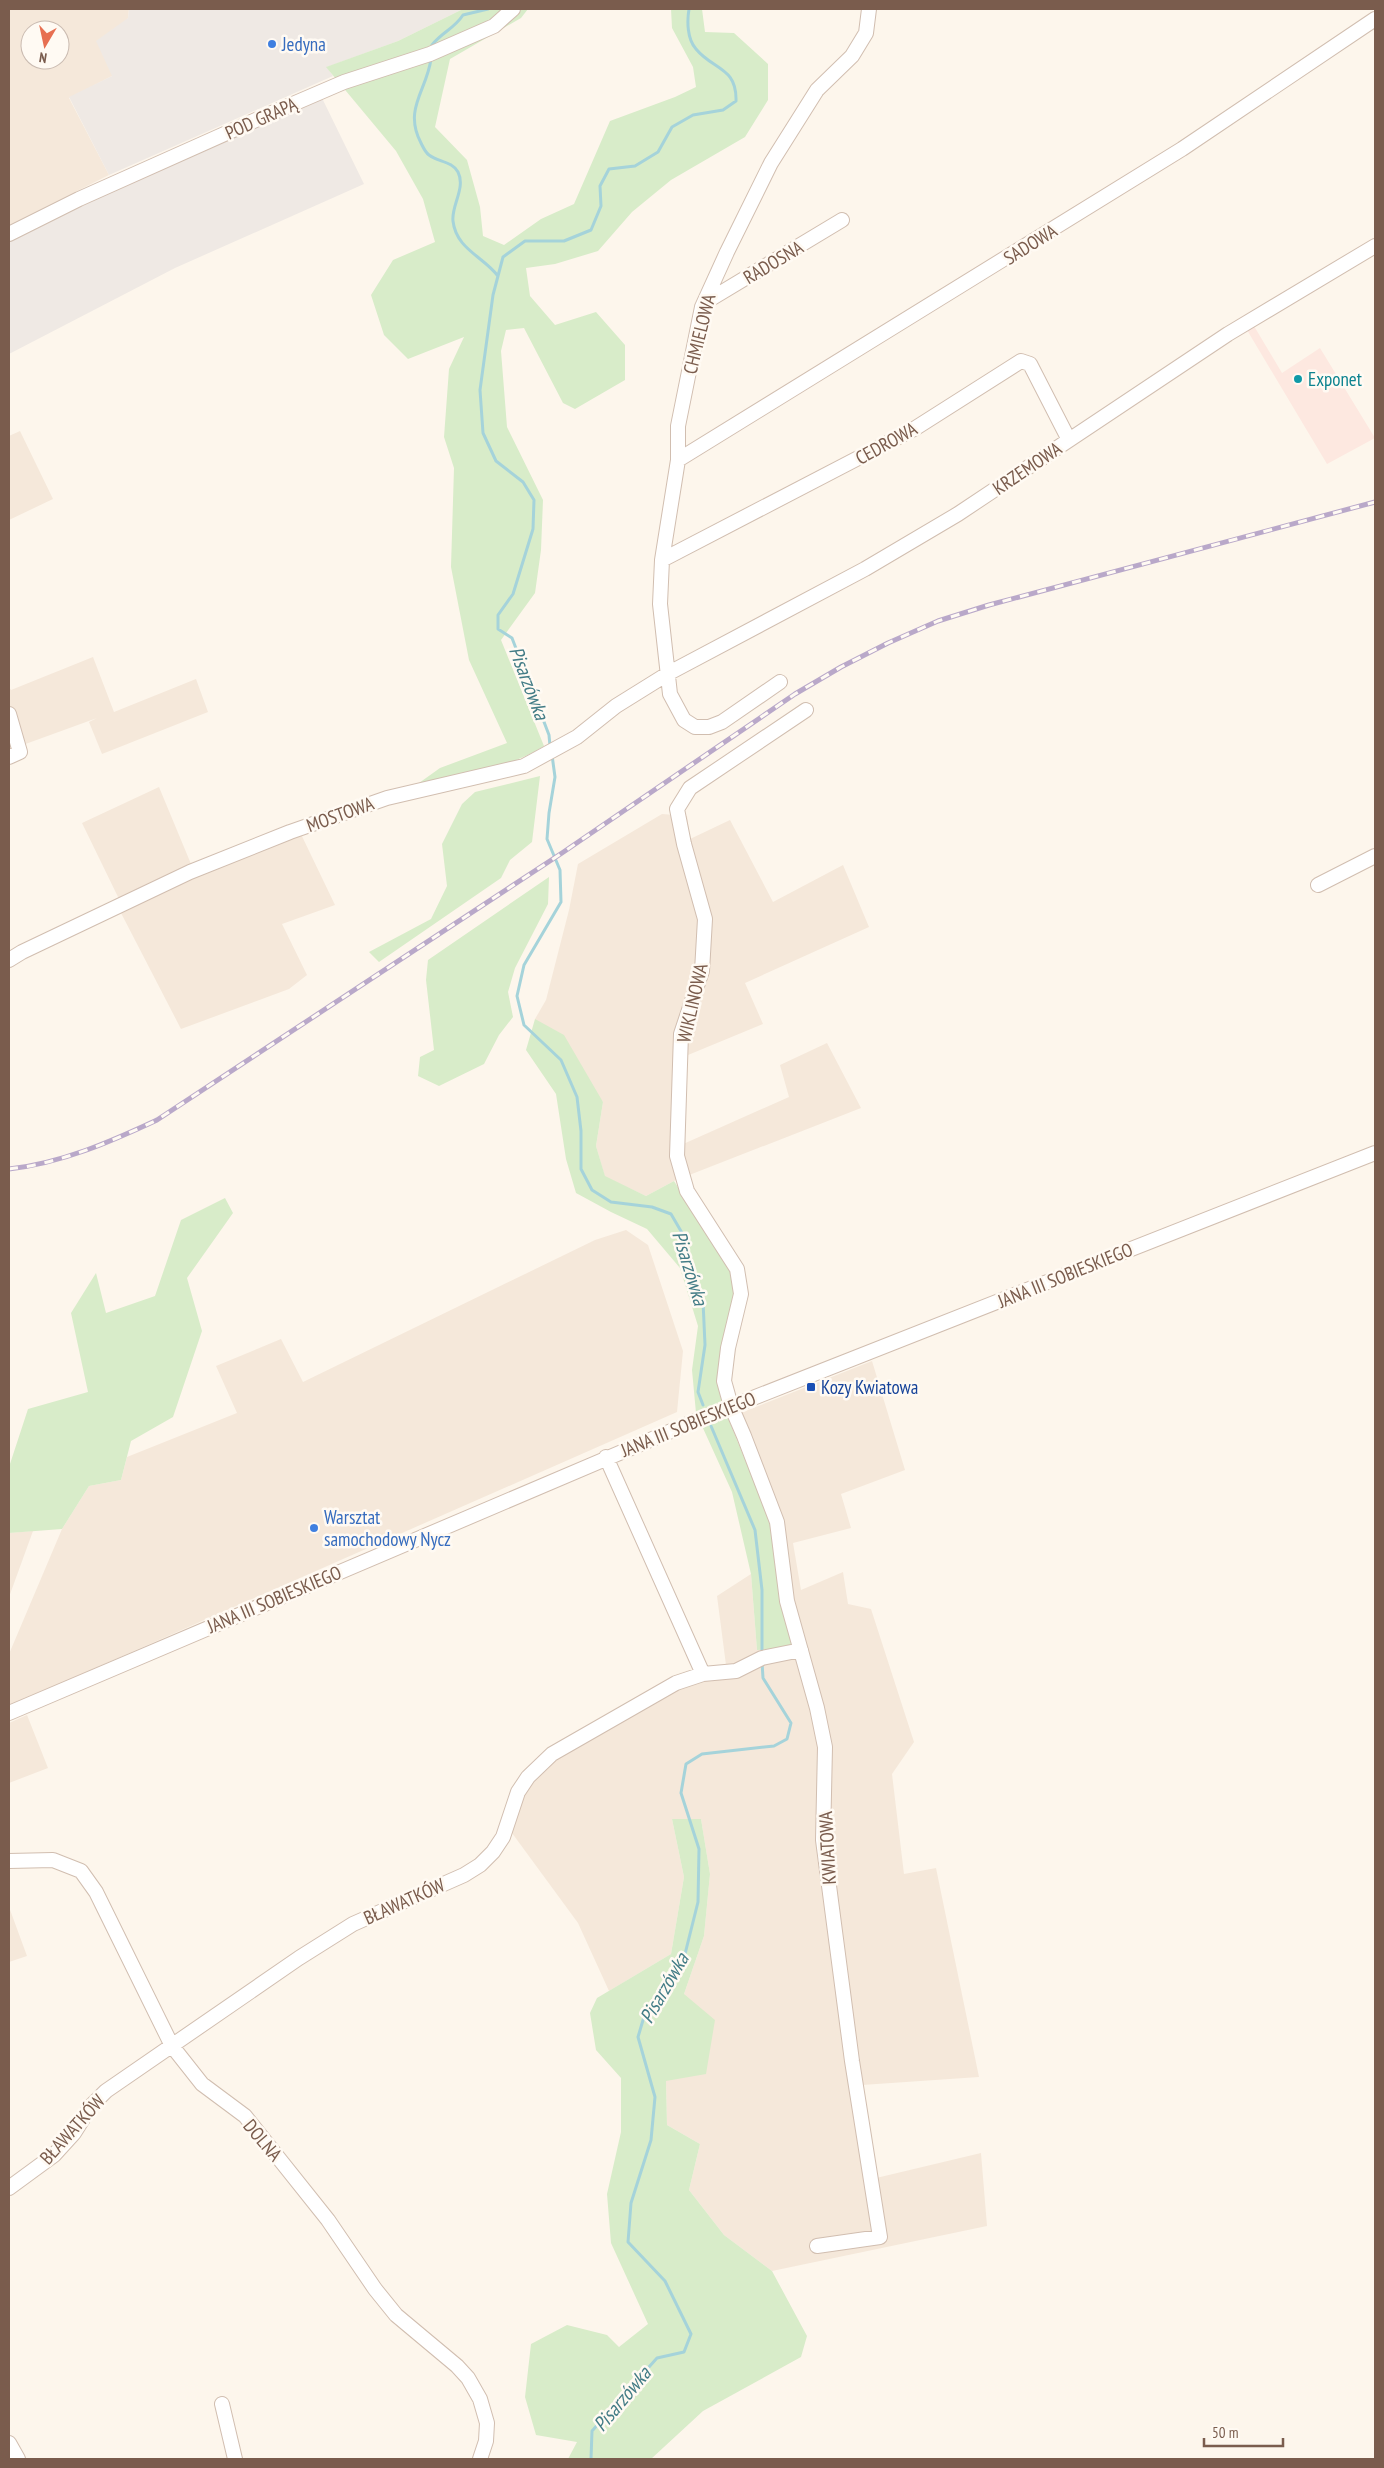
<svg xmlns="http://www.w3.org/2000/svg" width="1384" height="2468" font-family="'PT Sans Narrow',sans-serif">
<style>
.residential{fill:#f5e8da;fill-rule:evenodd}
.commercial{fill:#fde8e0}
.industrial{fill:#efe9e4}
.green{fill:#d8ecc9}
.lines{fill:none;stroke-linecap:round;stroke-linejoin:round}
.stream{stroke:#a5d3da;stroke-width:3}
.minor-casing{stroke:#d1beb0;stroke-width:16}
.minor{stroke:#fff;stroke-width:14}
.rail-casing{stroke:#b9a8c9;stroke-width:5}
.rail{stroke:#fffaf3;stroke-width:3;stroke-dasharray:9;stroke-linecap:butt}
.shop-dot{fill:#3f7fe0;stroke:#fffaf3;stroke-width:2}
.culture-dot{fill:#0f9aa8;stroke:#fffaf3;stroke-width:2}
.transit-dot{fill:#1a4fb4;stroke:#fffaf3;stroke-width:2}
.labels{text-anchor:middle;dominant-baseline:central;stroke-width:5;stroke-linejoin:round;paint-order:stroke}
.shop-label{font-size:19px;fill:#366cbe;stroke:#fffaf3;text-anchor:start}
.street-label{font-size:19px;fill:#7a5c4d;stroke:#fffaf3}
.culture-label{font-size:19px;fill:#0d838f;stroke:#fffaf3;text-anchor:start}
.transit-label{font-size:19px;fill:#164399;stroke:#fffaf3;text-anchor:start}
.water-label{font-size:20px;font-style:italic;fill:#437c86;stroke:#fffaf3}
</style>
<rect width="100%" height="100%" fill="#fdf6ec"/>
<path class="residential" d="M 9,9 L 129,9 L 128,18 L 112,76 L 69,98 L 109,175 L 9,225 ZM 30,30 L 60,30 L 60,60 L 30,60 Z
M 20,431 L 53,499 L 9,520 L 9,436 Z
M 93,657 L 114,712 L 196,679 L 208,712 L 102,754 L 89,722 L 97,718 L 9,750 L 9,687 L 11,690 Z
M 159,787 L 196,876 L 299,830 L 335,905 L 282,924 L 307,975 L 289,989 L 181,1029 L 121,913 L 119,899 L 82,823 Z
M 662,814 L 687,816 L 690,839 L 730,820 L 773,902 L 843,865 L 869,927 L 745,983 L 763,1024 L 688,1055 L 681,1145 L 789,1097 L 780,1065 L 827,1043 L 861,1108 L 674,1181 L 646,1196 L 605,1177 L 596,1146 L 603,1102 L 535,1019 L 546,1000 L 569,910 L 578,864 Z
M 626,1230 L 648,1245 L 683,1351 L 677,1412 L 9,1706 L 9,1654 L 62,1529 L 89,1486 L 121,1480 L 127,1457 L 237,1413 L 216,1366 L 281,1339 L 303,1382 L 595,1240 Z
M 872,1361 L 905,1470 L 841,1494 L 851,1528 L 793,1543 L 801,1590 L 843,1572 L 848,1604 L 871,1609 L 914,1742 L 892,1774 L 904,1874 L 936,1868 L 979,2077 L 862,2085 L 872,2179 L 981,2153 L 987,2226 L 772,2271 L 724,2235 L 689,2190 L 700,2144 L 667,2125 L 666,2081 L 684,1994 L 704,1936 L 710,1874 L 701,1819 L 672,1819 L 684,1877 L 671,1954 L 609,1991 L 578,1923 L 512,1833 L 518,1787 L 540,1764 L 655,1694 L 726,1665 L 717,1596 L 751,1574 L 757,1650 L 771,1523 L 728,1418 Z
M 33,1531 L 9,1597 L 9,1533 Z
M 27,1715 L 48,1768 L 9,1783 L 9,1723 Z
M 9,1907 L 27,1956 L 9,1962 Z"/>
<path class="commercial" d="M 1254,326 L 1282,373 L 1320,348 L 1375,438 L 1327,464 L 1247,330 Z"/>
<path class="industrial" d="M 129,9 L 463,9 L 398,41 L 327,67 L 333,76 L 109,175 L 69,97 L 112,76 L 96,41 L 128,18 Z
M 321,96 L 364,184 L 175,268 L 9,354 L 9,237 Z"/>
<path class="green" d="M 463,9 L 528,9 L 521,18 L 450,59 L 435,127 L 467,160 L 480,207 L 483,236 L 504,245 L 541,219 L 574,204 L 610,121 L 675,97 L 696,87 L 693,67 L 672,28 L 671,9 L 702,9 L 705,32 L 734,33 L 768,64 L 768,100 L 745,137 L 671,180 L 632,212 L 598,251 L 555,264 L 526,268 L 530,296 L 555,325 L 596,312 L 625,345 L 625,380 L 575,409 L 563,403 L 524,328 L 506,330 L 501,351 L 507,427 L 543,500 L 541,550 L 535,593 L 501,640 L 544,746 C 508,769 461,776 419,783 L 440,768 L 507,743 L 469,660 L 451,567 L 454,468 L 444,437 L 449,369 L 464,337 L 408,359 L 384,335 L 371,295 L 393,260 L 435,242 L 423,199 L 396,151 L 326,67 L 398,41 Z
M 540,776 L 532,842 L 510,860 L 501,878 L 379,962 L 369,952 L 431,919 L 447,886 L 442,844 L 462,804 L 475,792 Z
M 549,877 L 548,904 L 515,968 L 508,992 L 513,1017 L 499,1035 L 484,1064 L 439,1086 L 418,1076 L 420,1057 L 434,1050 L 426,980 L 428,960 Z
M 535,1019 L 564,1035 L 603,1102 L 596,1146 L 605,1176 L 646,1196 L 674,1181 L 731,1270 L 734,1297 L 723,1403 L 696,1413 L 692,1370 L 698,1326 L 680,1268 L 647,1229 L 611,1212 L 576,1193 L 566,1159 L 556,1094 L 526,1050 Z
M 225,1198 L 233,1213 L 187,1278 L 202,1331 L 173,1417 L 131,1441 L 121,1480 L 89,1486 L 62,1529 L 9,1533 L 9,1467 L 28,1409 L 88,1392 L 71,1313 L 96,1273 L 106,1313 L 155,1296 L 181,1220 Z
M 728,1418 L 771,1523 L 793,1647 L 757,1650 L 751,1574 L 732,1492 L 702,1426 Z
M 672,1819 L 701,1819 L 710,1874 L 704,1936 L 684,1994 L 715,2020 L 706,2074 L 666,2081 L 667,2125 L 700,2144 L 689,2190 L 724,2235 L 772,2271 L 807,2336 L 801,2357 L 703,2411 L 651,2459 L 568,2459 L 577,2442 L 536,2435 L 525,2397 L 531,2344 L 567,2325 L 607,2335 L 619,2347 L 648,2324 L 611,2243 L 607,2194 L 621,2132 L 621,2078 L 596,2050 L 590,2013 L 597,1998 L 671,1954 L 684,1877 Z"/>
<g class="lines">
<path class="stream" d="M 432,45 C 442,32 454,29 463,15 L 488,9
M 431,59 C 427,90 403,109 421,143 C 423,147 425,152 429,155 C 438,162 452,161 458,172 C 466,188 451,206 453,221 C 456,249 484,257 498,276
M 550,746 L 549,735 L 512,638 L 498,629 L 498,615 L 513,594 L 533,529 L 534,500 L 523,482 L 496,461 L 483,433 L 480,390 L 493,295 L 503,257 L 525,241 L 564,241 L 591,230 L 601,206 L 600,186 L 609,169 L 635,166 L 658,152 L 672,127 L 693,115 L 723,110 L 736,101 C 737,67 713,70 696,49 C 687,39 687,21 689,9
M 552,755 L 555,777 L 549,813 L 547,839 L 560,870 L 561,902 L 524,965 L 517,996 L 524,1025 L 561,1060 L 577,1097 L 581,1131 L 581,1169 L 592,1190 L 611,1202 L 652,1207 L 671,1214 L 685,1238 L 688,1267 L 703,1301 L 705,1345 L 698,1392 L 703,1405
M 711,1426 L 755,1530 L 762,1590 L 762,1654
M 591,2459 L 592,2431 L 657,2358 L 684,2352 L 691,2334 L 665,2281 L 628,2242 L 631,2203 L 651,2140 L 655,2097 L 638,2037 L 646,2010 L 683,1962 L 698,1902 L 699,1849 L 681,1793 L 686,1764 L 702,1754 L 774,1746 L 787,1739 L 791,1723 L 763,1678 L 762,1662"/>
<defs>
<path id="minor" d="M 9,234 L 79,199 L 258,119 L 344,82 L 430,54 L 494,26 L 513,9
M 704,303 L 842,220
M 678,460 L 1182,149 L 1375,19
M 662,560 L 914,429 L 1021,361 L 1030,364 L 1069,440
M 780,682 L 722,722 L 709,727 L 695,727 L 684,720 L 670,694 L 660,604 L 662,560 L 678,460 L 678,426 L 702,307 L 727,252 L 771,163 L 817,90 L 852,56 L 866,33 L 869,9
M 806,710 L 690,788 L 677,809 L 684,844 L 705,919 L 702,971 L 681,1034 L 677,1156 L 687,1191 L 737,1269 L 741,1294 L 728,1348 L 724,1381 L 731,1406 L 744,1436 L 777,1522 L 787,1601 L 817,1708 L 825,1747 L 823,1840 L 852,2061 L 880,2237 L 817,2246
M 9,714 L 20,752 L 9,757
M 1318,885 L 1375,856
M 9,960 L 22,952 L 190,872 L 290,832 L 387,798 L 524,766 L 577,737 L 616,706 L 669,673 L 865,569 L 958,514 L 1228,334 L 1375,246
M 606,1457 L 703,1674
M 9,1713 L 697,1420 L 1375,1153
M 9,1861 L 53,1860 L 81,1871 L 96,1892 L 172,2046 L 202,2084 L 245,2116 L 328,2220 L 375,2289 L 396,2315 L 457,2366 L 468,2378 L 480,2399 L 487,2423 L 486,2441 L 480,2459
M 9,2188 L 54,2155 L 74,2133 L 91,2106 L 106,2091 L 299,1958 L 353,1924 L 464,1875 L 480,1865 L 493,1852 L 503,1837 L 518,1792 L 528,1777 L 552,1754 L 676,1683 L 703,1674 L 736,1671 L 762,1658 L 801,1650
M 222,2404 L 235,2459
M 9,2443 L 18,2459"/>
</defs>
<use href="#minor" class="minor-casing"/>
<use href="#minor" class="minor"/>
<defs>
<path id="rail" d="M 9,1169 C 62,1163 110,1142 157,1120 L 562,853 L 795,694 L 841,667 L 888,643 L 938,621 L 989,605 L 1375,502"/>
</defs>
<use href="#rail" class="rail-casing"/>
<use href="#rail" class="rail"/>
</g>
<g class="shop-dot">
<circle cx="272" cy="44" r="5"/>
<circle cx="314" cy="1528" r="5"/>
</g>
<circle class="culture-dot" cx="1298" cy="379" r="5"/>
<rect class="transit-dot" x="806" y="1382" width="10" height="10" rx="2.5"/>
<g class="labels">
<g class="shop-label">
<text x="282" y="44">Jedyna</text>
<text x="324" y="1517">Warsztat<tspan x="324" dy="22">samochodowy Nycz</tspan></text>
</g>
<g class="street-label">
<text transform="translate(261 118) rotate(-24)">POD GRAPĄ</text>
<text transform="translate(1030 244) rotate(-32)">SADOWA</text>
<text transform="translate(773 262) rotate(-31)">RADOSNA</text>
<text transform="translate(699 334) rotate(-76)">CHMIELOWA</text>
<text transform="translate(886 443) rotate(-29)">CEDROWA</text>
<text transform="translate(1027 468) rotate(-34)">KRZEMOWA</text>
<text transform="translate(340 814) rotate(-20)">MOSTOWA</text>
<text transform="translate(692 1003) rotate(-77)">WIKLINOWA</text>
<text transform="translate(1065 1275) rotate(-22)">JANA III SOBIESKIEGO</text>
<text transform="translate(688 1424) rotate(-22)">JANA III SOBIESKIEGO</text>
<text transform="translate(274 1599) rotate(-23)">JANA III SOBIESKIEGO</text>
<text transform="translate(827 1848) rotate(-93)">KWIATOWA</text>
<text transform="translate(404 1901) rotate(-24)">BŁAWATKÓW</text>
<text transform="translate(72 2129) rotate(-48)">BŁAWATKÓW</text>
<text transform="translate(263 2140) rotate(50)">DOLNA</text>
</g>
<g class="culture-label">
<text x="1308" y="379">Exponet</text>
</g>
<g class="transit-label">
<text x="821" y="1387">Kozy Kwiatowa</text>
</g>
<g class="water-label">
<text transform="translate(529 683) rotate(69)">Pisarzówka</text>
<text transform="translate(690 1268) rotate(73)">Pisarzówka</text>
<text transform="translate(664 1988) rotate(-60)">Pisarzówka</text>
<text transform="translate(622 2399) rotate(-50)">Pisarzówka</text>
</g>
</g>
<rect width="1384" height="2468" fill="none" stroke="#7a5c4d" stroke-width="20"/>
<g transform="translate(45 45) rotate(189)"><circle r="24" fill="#fffaf3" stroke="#cabbb1"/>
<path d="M0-4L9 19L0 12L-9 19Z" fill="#e76f51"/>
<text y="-8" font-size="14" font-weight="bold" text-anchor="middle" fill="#7a5c4d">N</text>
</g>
<path d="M1204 2438v8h79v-8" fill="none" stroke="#7a5c4d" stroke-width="2.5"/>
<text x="1212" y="2438" font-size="15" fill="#7a5c4d" stroke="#fffaf3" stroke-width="4" paint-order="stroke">50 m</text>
</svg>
